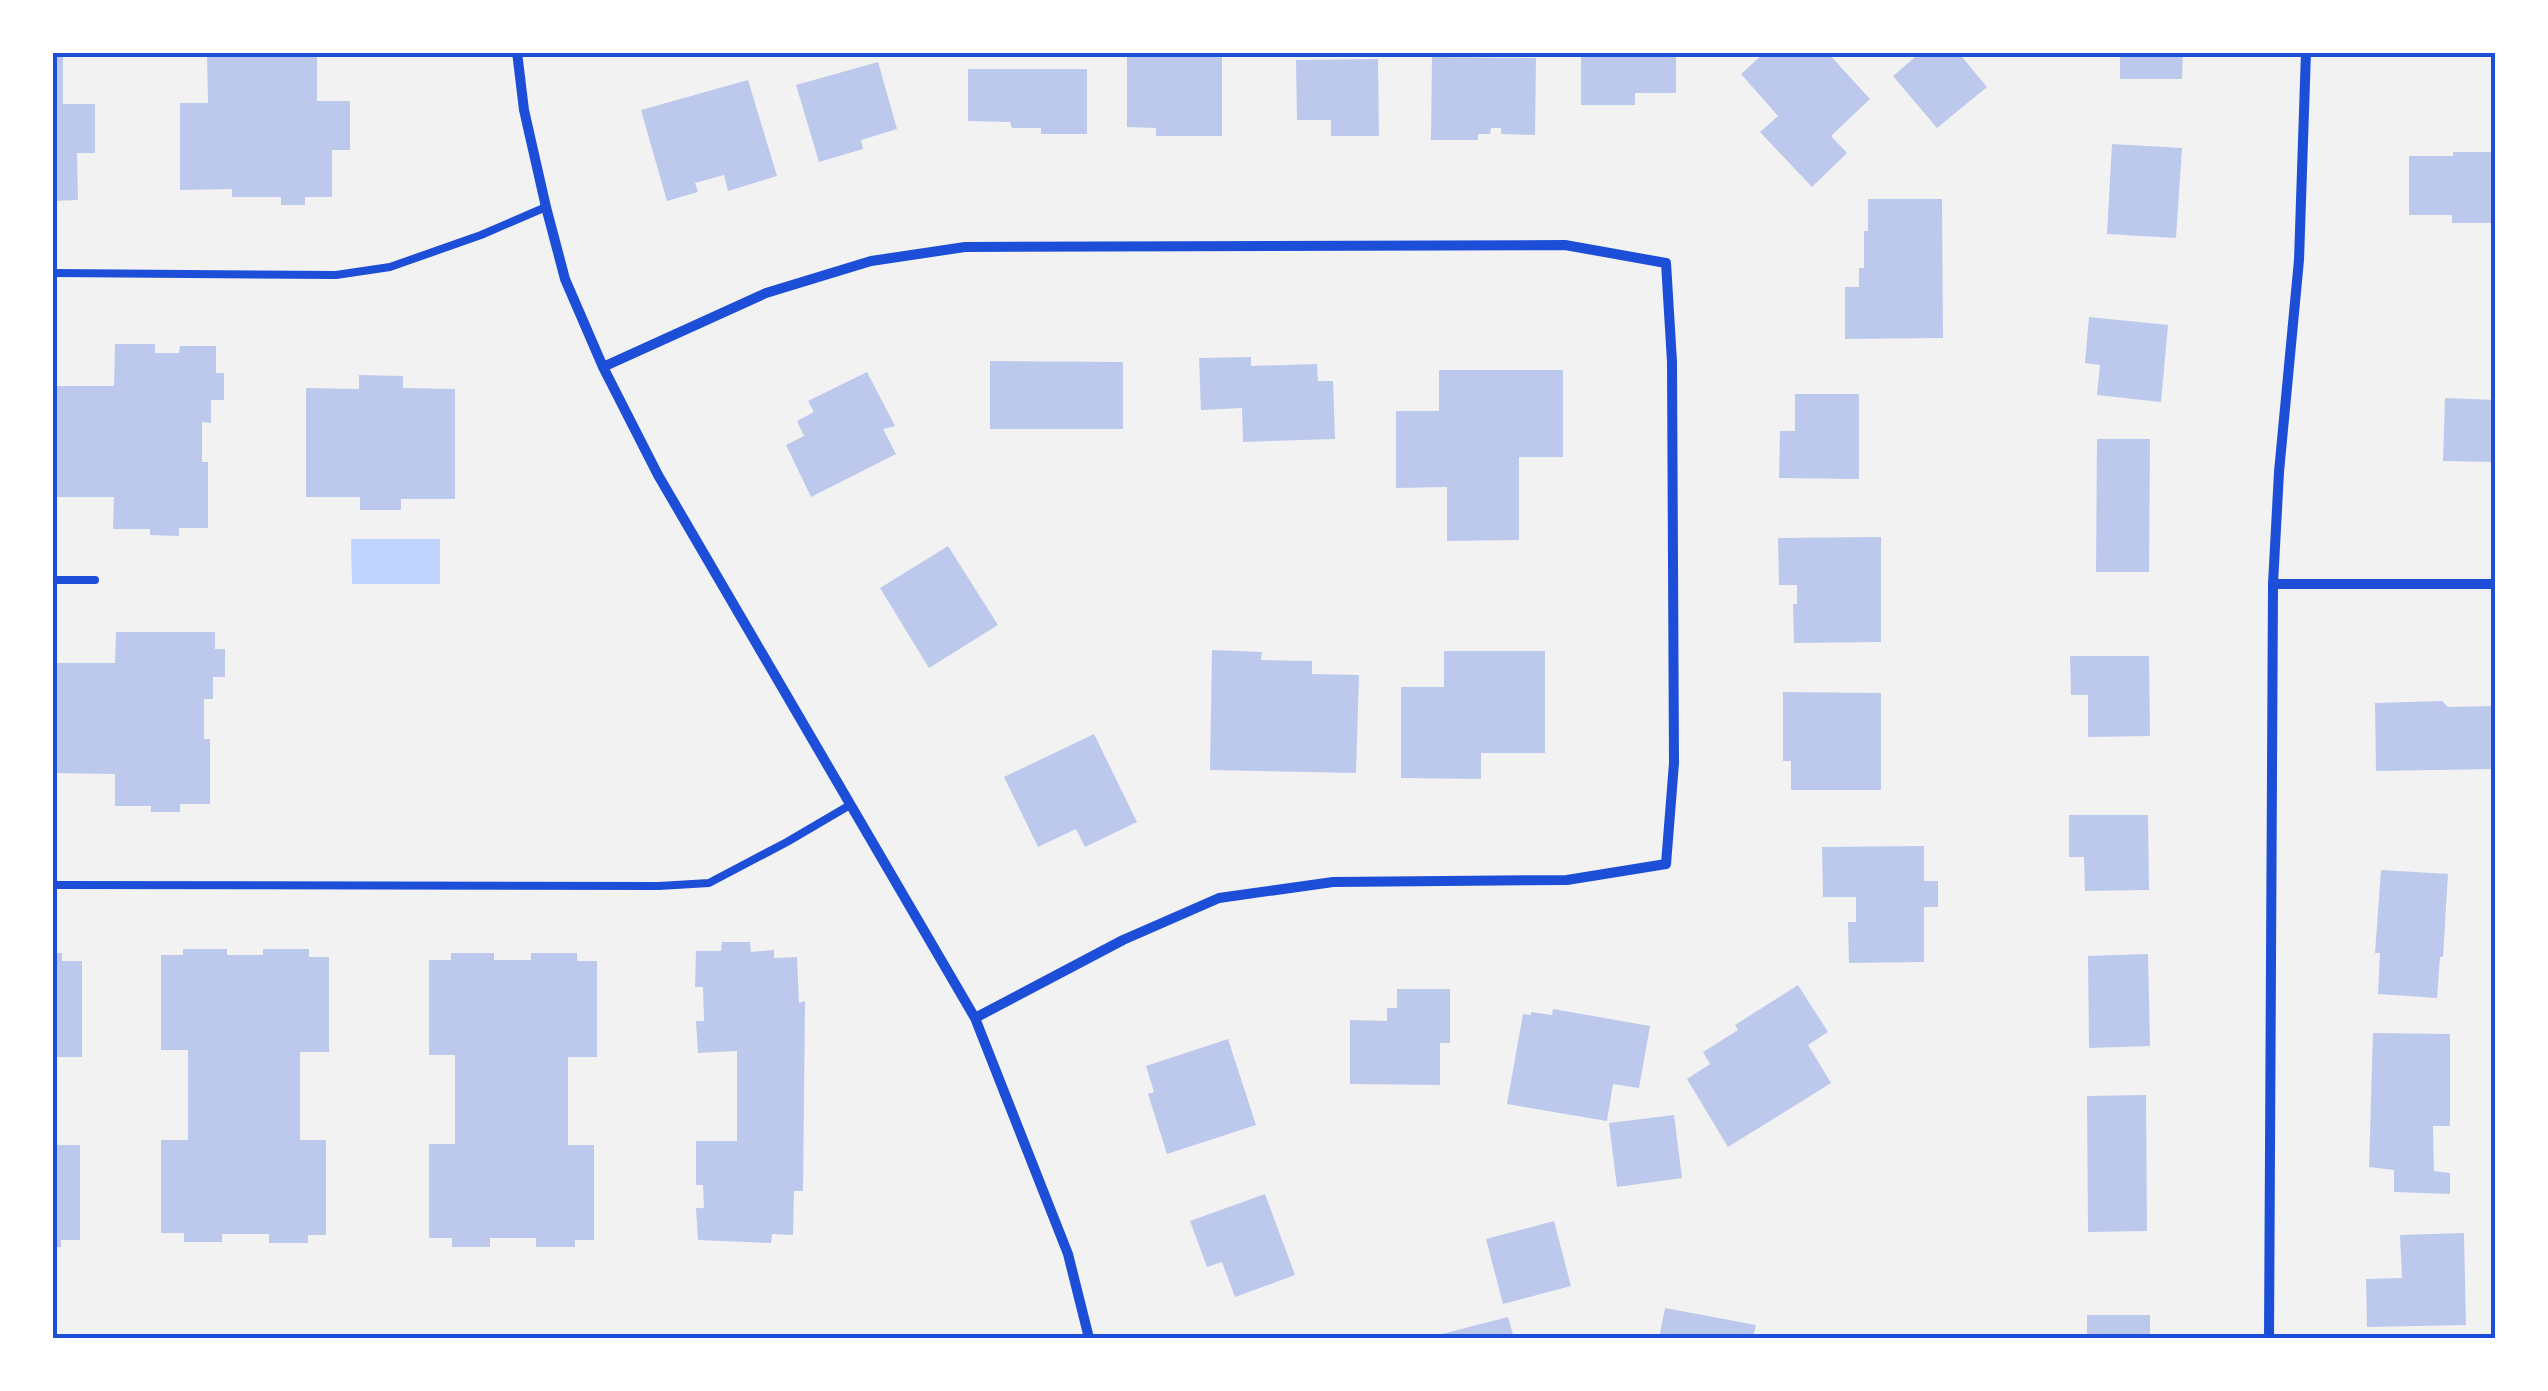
<svg xmlns="http://www.w3.org/2000/svg" width="2548" height="1391" font-family="Figtree,sans-serif">
<style>
.water{fill:#bfd3fe}
.building{fill:#bdc9ec}
.lines{fill:none;stroke-linecap:round;stroke-linejoin:round}
.service{stroke:#1d4ed8;stroke-width:8}
.minor{stroke:#1d4ed8;stroke-width:10}
.neatline{fill:none;stroke:#1d4ed8;stroke-width:4}
</style>
<rect width="100%" height="100%" fill="#f2f2f2"/>
<path class="water" d="M 351,539 L 440,539 L 440,584 L 352,584 Z"/>
<path class="building" d="M 52,52 L 63,52 L 63,104 L 95,104 L 95,153 L 77,153 L 78,200 L 52,201 Z
M 207,52 L 317,52 L 317,101 L 350,101 L 350,150 L 332,150 L 332,197 L 305,197 L 305,205 L 281,205 L 281,197 L 232,197 L 232,189 L 180,190 L 180,103 L 208,103 Z
M 1127,52 L 1222,52 L 1222,136 L 1156,136 L 1156,128 L 1127,127 Z
M 1581,52 L 1676,52 L 1676,93 L 1635,93 L 1635,105 L 1581,105 Z
M 1765,52 L 1827,52 L 1870,99 L 1831,136 L 1847,153 L 1812,187 L 1760,132 L 1778,116 L 1741,74 Z
M 1921,52 L 1958,52 L 1987,87 L 1937,128 L 1893,76 Z
M 2120,52 L 2183,52 L 2182,79 L 2120,79 Z
M 1432,57 L 1536,58 L 1535,135 L 1501,134 L 1501,128 L 1491,128 L 1490,134 L 1478,134 L 1478,140 L 1431,140 Z
M 1378,59 L 1379,136 L 1331,136 L 1331,120 L 1297,120 L 1296,60 Z
M 878,62 L 897,129 L 861,140 L 863,149 L 819,162 L 796,85 Z
M 968,69 L 1087,69 L 1087,134 L 1041,134 L 1041,128 L 1012,128 L 1010,122 L 968,121 Z
M 748,80 L 777,176 L 728,191 L 724,175 L 695,183 L 698,192 L 667,201 L 641,110 Z
M 2112,144 L 2182,148 L 2176,238 L 2107,234 Z
M 2453,152 L 2496,152 L 2496,223 L 2452,223 L 2452,215 L 2409,215 L 2409,156 L 2453,156 Z
M 1868,199 L 1942,199 L 1943,338 L 1845,339 L 1845,287 L 1859,287 L 1859,268 L 1864,268 L 1864,231 L 1868,231 Z
M 2089,317 L 2168,325 L 2161,402 L 2097,395 L 2100,365 L 2085,363 Z
M 115,344 L 155,344 L 155,353 L 179,353 L 180,346 L 216,346 L 216,373 L 224,373 L 224,400 L 211,400 L 211,423 L 202,422 L 202,462 L 208,462 L 208,528 L 179,528 L 179,536 L 150,535 L 150,529 L 113,529 L 114,497 L 52,497 L 52,386 L 114,386 Z
M 1251,357 L 1251,366 L 1317,364 L 1318,381 L 1333,381 L 1335,439 L 1243,442 L 1242,408 L 1201,410 L 1199,358 Z
M 990,361 L 1123,362 L 1123,429 L 990,429 Z
M 1439,370 L 1563,370 L 1563,457 L 1519,457 L 1519,540 L 1447,541 L 1447,487 L 1396,488 L 1396,411 L 1439,411 Z
M 867,372 L 895,426 L 883,429 L 896,454 L 811,497 L 786,445 L 804,436 L 797,421 L 814,412 L 808,401 Z
M 359,375 L 403,376 L 403,388 L 455,389 L 455,499 L 401,499 L 401,510 L 360,510 L 360,497 L 306,497 L 306,388 L 359,389 Z
M 1795,394 L 1859,394 L 1859,479 L 1779,478 L 1780,431 L 1795,431 Z
M 2445,398 L 2496,400 L 2496,462 L 2443,461 Z
M 2097,439 L 2150,439 L 2149,572 L 2096,572 Z
M 1881,537 L 1881,642 L 1794,643 L 1793,604 L 1797,604 L 1797,585 L 1779,585 L 1778,538 Z
M 948,546 L 998,625 L 929,668 L 880,588 Z
M 116,632 L 215,632 L 215,649 L 225,649 L 225,677 L 213,677 L 213,699 L 204,699 L 204,739 L 210,739 L 210,804 L 180,804 L 180,812 L 151,812 L 151,806 L 115,806 L 115,774 L 52,773 L 52,663 L 115,663 Z
M 1212,650 L 1262,652 L 1261,660 L 1312,661 L 1312,674 L 1359,675 L 1356,773 L 1210,770 Z
M 1444,651 L 1545,651 L 1545,753 L 1481,753 L 1481,779 L 1401,778 L 1401,687 L 1444,687 Z
M 2070,656 L 2149,656 L 2150,736 L 2088,737 L 2088,695 L 2071,695 Z
M 1783,692 L 1881,693 L 1881,790 L 1791,790 L 1791,761 L 1783,761 Z
M 2442,701 L 2448,707 L 2496,706 L 2496,769 L 2376,771 L 2375,703 Z
M 1094,734 L 1137,822 L 1085,847 L 1076,829 L 1038,847 L 1004,777 Z
M 2069,815 L 2148,815 L 2149,890 L 2085,891 L 2084,857 L 2069,857 Z
M 1924,846 L 1924,881 L 1938,881 L 1938,907 L 1924,907 L 1924,962 L 1849,963 L 1848,922 L 1856,922 L 1856,897 L 1823,897 L 1822,847 Z
M 2381,870 L 2448,874 L 2443,957 L 2440,957 L 2437,998 L 2378,994 L 2380,953 L 2375,953 Z
M 722,942 L 750,942 L 751,952 L 774,950 L 774,958 L 797,957 L 799,1003 L 805,1001 L 803,1191 L 794,1191 L 793,1235 L 772,1234 L 771,1243 L 698,1240 L 696,1208 L 704,1208 L 703,1185 L 696,1185 L 696,1141 L 737,1141 L 737,1051 L 698,1053 L 696,1021 L 704,1021 L 703,987 L 695,987 L 696,951 L 721,951 Z
M 183,949 L 227,949 L 227,955 L 263,955 L 263,949 L 309,949 L 309,957 L 329,957 L 329,1052 L 300,1052 L 300,1140 L 326,1140 L 326,1235 L 308,1235 L 308,1243 L 269,1243 L 269,1234 L 222,1234 L 222,1242 L 184,1242 L 184,1233 L 161,1233 L 161,1140 L 188,1140 L 188,1050 L 161,1050 L 161,955 L 183,955 Z
M 52,953 L 62,953 L 62,961 L 82,961 L 82,1057 L 52,1057 Z
M 451,953 L 494,953 L 494,960 L 531,960 L 531,953 L 577,953 L 577,961 L 597,961 L 597,1057 L 568,1057 L 568,1145 L 594,1145 L 594,1240 L 575,1240 L 575,1247 L 536,1247 L 536,1238 L 490,1238 L 490,1247 L 452,1247 L 452,1238 L 429,1238 L 429,1144 L 455,1144 L 455,1055 L 429,1055 L 429,960 L 451,960 Z
M 2148,954 L 2150,1046 L 2089,1048 L 2088,956 Z
M 1798,985 L 1828,1032 L 1808,1045 L 1831,1083 L 1728,1147 L 1687,1079 L 1710,1064 L 1703,1052 L 1738,1030 L 1735,1025 Z
M 1397,989 L 1450,989 L 1450,1043 L 1440,1043 L 1440,1085 L 1350,1084 L 1350,1020 L 1387,1021 L 1387,1008 L 1397,1008 Z
M 1553,1009 L 1650,1026 L 1639,1088 L 1613,1084 L 1607,1121 L 1507,1104 L 1523,1014 L 1531,1015 L 1531,1012 L 1552,1015 Z
M 2373,1033 L 2450,1034 L 2450,1126 L 2433,1126 L 2434,1171 L 2450,1173 L 2450,1194 L 2394,1192 L 2394,1170 L 2369,1167 Z
M 1228,1039 L 1256,1125 L 1167,1154 L 1148,1094 L 1154,1092 L 1146,1066 Z
M 2146,1095 L 2147,1231 L 2088,1232 L 2087,1096 Z
M 1674,1115 L 1682,1178 L 1617,1187 L 1609,1123 Z
M 52,1145 L 80,1145 L 80,1240 L 61,1240 L 61,1247 L 52,1247 Z
M 1265,1194 L 1295,1275 L 1235,1297 L 1222,1262 L 1207,1267 L 1190,1221 Z
M 1554,1221 L 1571,1286 L 1503,1304 L 1486,1239 Z
M 2464,1233 L 2466,1325 L 2367,1327 L 2366,1279 L 2402,1278 L 2400,1235 Z
M 1665,1308 L 1756,1325 L 1753,1338 L 1659,1338 Z
M 2087,1315 L 2150,1315 L 2150,1338 L 2087,1338 Z
M 1508,1317 L 1514,1338 L 1431,1338 L 1430,1337 Z"/>
<g class="lines">
<path class="service" d="M 52,273 L 336,275 L 390,267 L 481,235 L 546,207
M 52,580 L 95,580
M 52,885 L 659,886 L 709,883 L 787,842 L 850,805"/>
<path class="minor" d="M 517,52 L 524,110 L 546,207 L 565,279 L 603,367 L 658,475 L 975,1018 L 1068,1254 L 1089,1338
M 603,367 L 766,293 L 871,261 L 965,247 L 1565,245 L 1666,263 L 1672,362 L 1674,763 L 1666,864 L 1567,880 L 1333,882 L 1219,898 L 1123,940 L 975,1018
M 2273,584 L 2496,584
M 2269,1338 L 2273,584 L 2279,472 L 2299,260 L 2306,52"/>
</g>
<rect width="2548" height="1391" fill="none" stroke="#ffffff" stroke-width="110"/>
<rect x="55" y="55" width="2438" height="1281" class="neatline"/>
</svg>
